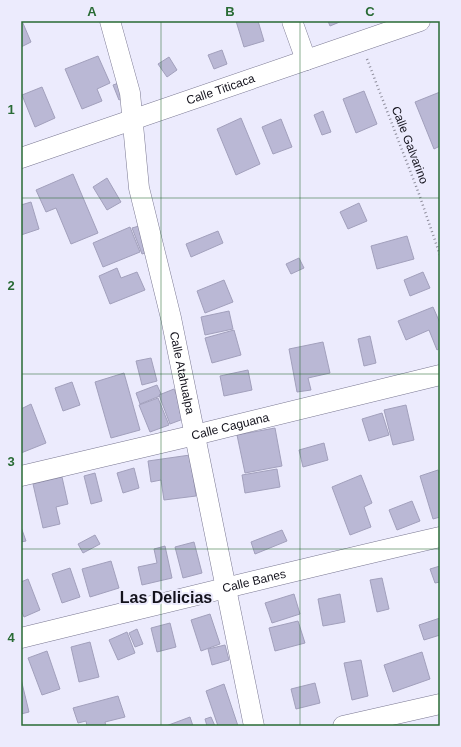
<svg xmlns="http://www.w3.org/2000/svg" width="461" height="747" font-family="Helvetica,sans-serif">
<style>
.building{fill:#bab8d5;stroke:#a2a0bc}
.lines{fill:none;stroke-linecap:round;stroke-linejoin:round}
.minor-casing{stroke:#7a7892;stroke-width:21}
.path{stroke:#8e8d9c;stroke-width:2.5;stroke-dasharray:1 3;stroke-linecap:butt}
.minor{stroke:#fff;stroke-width:20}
.grid{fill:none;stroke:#296b35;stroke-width:1;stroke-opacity:0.55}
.labels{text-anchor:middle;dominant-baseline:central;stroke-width:4;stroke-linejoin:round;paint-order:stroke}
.street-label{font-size:12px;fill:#13121c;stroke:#ecebfd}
.district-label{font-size:16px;font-weight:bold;fill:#13121c;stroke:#ecebfd}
.neatline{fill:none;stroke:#296b35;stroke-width:1.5}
.grid-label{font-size:13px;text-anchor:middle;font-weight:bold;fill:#296b35}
</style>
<rect width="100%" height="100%" fill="#ecebfd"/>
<path class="building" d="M 21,21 L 22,21 L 31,42 L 21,47 Z
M 236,21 L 258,21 L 264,41 L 244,47 Z
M 328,21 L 342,21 L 330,26 Z
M 222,50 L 227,64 L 214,69 L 208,55 Z
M 98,56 L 110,83 L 97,89 L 102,101 L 82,109 L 65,69 Z
M 169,57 L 177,70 L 167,77 L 158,64 Z
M 122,82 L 128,96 L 119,100 L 113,85 Z
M 42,87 L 55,118 L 35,127 L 22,95 Z
M 364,91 L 377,124 L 356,133 L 343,99 Z
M 440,92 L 440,146 L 434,149 L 415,102 Z
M 323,111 L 331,132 L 322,135 L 314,115 Z
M 241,118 L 260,164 L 236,175 L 217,129 Z
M 281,119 L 292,147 L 273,154 L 262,127 Z
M 73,174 L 98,233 L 71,244 L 56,208 L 46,212 L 36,190 Z
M 107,178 L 121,202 L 107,210 L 93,187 Z
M 31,202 L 39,229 L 21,235 L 21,205 Z
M 359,203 L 367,221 L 348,229 L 340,212 Z
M 139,226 L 150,251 L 142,254 L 132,228 Z
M 130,227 L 140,252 L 103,267 L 93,243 Z
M 218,231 L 223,243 L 191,257 L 186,244 Z
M 407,236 L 414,259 L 377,269 L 371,246 Z
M 299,258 L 304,268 L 291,274 L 286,264 Z
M 117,268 L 121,278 L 137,272 L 145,290 L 110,304 L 99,276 Z
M 423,272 L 430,288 L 410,296 L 404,280 Z
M 224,280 L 233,302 L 205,313 L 197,291 Z
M 433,307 L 440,323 L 440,348 L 437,350 L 429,330 L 406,340 L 398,321 Z
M 229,311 L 233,329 L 205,335 L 201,317 Z
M 234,330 L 241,355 L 212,363 L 205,338 Z
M 370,336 L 376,363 L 364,366 L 358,339 Z
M 323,342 L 330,373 L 308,378 L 311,390 L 297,392 L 289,349 Z
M 151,358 L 157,381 L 142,385 L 136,361 Z
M 248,370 L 252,390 L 224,396 L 220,376 Z
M 124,373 L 140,430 L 111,438 L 95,382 Z
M 72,382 L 80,405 L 63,411 L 55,388 Z
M 157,385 L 161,394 L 159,395 L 160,396 L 140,404 L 136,393 Z
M 174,389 L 186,418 L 170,424 L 159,395 Z
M 158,398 L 169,425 L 150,432 L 139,405 Z
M 31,404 L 46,443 L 21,453 L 21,409 Z
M 406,405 L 414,440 L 393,445 L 384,410 Z
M 382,413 L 389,435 L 369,441 L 362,419 Z
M 275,428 L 282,466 L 245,473 L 237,435 Z
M 324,443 L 328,460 L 303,467 L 299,450 Z
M 190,455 L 196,496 L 164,500 L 161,480 L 151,482 L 148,461 Z
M 134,468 L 139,488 L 123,493 L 117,473 Z
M 277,469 L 280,487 L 245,493 L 242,475 Z
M 438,470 L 440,475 L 440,517 L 433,519 L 420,476 Z
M 95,473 L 102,501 L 91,504 L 84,476 Z
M 361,475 L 372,503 L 364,507 L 371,527 L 350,535 L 332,487 Z
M 62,477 L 68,504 L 56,507 L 60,524 L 43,528 L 33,484 Z
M 412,501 L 420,521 L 397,530 L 389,510 Z
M 21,527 L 26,541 L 21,542 Z
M 282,530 L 287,541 L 255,554 L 251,542 Z
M 95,535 L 100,544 L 83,553 L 78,544 Z
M 194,542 L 202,573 L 183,578 L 175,547 Z
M 165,546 L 172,578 L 142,585 L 138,567 L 157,563 L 154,549 Z
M 111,561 L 119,588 L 90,597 L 82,569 Z
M 440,566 L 440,582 L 435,583 L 430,569 Z
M 70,568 L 80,597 L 62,603 L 52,574 Z
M 382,578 L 389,609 L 377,612 L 370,580 Z
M 28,579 L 40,610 L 24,617 L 21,610 L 21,582 Z
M 294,594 L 300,614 L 272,623 L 265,603 Z
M 340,594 L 345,622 L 323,626 L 318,599 Z
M 210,614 L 220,644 L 201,651 L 191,620 Z
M 440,618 L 440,635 L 424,640 L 419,625 Z
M 298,621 L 305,643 L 275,651 L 269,628 Z
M 170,623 L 176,647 L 157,652 L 151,628 Z
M 137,629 L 143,644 L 135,647 L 129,633 Z
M 127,632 L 135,653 L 118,660 L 109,640 Z
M 90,642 L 99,677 L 79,682 L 71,647 Z
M 225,645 L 229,660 L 212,665 L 208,649 Z
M 47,651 L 60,689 L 42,695 L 28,658 Z
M 422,652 L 430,679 L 393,692 L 384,665 Z
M 361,660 L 368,696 L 352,700 L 344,663 Z
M 21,679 L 29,712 L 21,714 Z
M 315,683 L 320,703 L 296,709 L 291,689 Z
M 224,684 L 238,726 L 218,726 L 206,691 Z
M 118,696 L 125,717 L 105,722 L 106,726 L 87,726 L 86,721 L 78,723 L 73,708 Z
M 190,717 L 193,726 L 166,726 Z
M 211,717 L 215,726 L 207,726 L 205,719 Z"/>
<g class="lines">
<defs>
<g id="minor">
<path id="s1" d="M 110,21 L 130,93 L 139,188 L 171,318 L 254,726"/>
<path d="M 292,21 L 306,60"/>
<path id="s2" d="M 21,158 L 420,21"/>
<path id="s3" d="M 21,476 L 195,435 L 440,375"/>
<path id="s4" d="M 21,638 C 161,604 300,569 440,537"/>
<path d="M 343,726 L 440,704"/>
</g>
</defs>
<use href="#minor" class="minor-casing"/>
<path class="path" d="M 367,59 L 419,194 L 440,255"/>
<use href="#minor" class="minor"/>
</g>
<path class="grid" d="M 161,21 L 161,726M 300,21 L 300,726M 21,198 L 440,198M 21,374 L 440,374M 21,549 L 440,549"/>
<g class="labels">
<g class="street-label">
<text stroke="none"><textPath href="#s2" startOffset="211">Calle Titicaca</textPath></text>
<text transform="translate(410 145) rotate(69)">Calle Galvarino</text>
<text stroke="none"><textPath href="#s1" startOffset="360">Calle Atahualpa</textPath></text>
<text stroke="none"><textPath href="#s3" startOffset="215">Calle Caguana</textPath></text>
<text stroke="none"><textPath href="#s4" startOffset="240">Calle Banes</textPath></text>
</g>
<g class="district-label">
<text x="166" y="597">Las Delicias</text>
</g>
</g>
<rect width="461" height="747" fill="none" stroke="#ecebfd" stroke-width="44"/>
<rect x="22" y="22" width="417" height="703" class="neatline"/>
<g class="grid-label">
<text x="92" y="16">A</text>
<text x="230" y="16">B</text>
<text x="370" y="16">C</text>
<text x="11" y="114">1</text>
<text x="11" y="290">2</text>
<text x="11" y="466">3</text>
<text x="11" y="642">4</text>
</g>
</svg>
